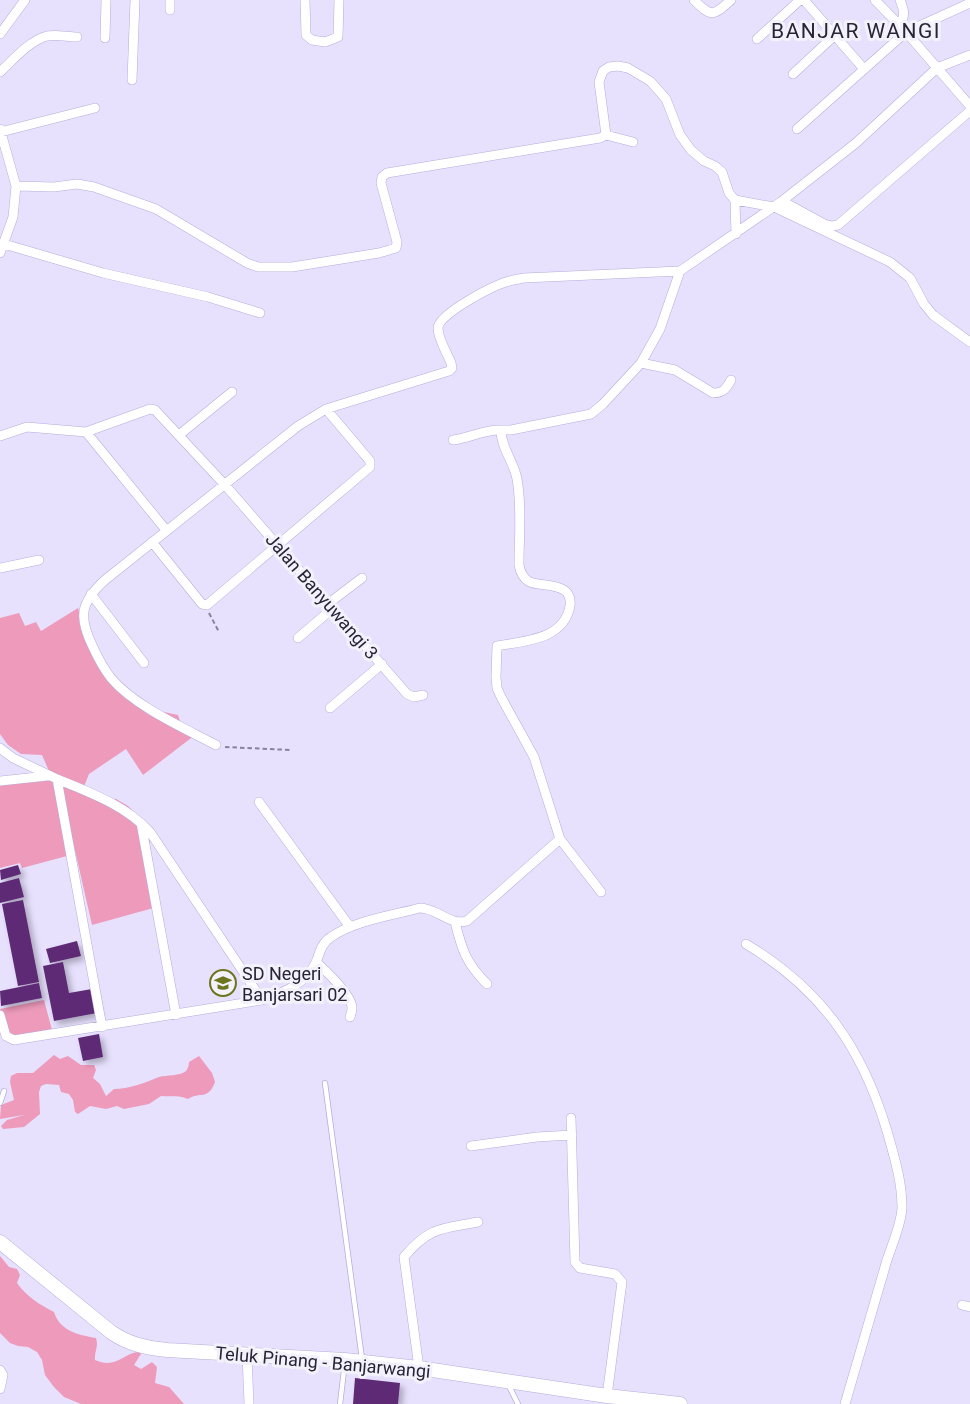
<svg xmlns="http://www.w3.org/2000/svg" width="970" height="1404" font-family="Roboto,sans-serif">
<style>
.green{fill:#ee9abb}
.building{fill:#5e2b74;filter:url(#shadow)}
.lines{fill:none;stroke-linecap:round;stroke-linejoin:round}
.service-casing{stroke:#b6acda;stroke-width:6}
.minor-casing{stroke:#b6acda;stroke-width:10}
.secondary-casing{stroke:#b6acda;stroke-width:15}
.path{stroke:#88839a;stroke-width:2;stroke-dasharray:4.5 3;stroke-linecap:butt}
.service{stroke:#fff;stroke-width:4.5}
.minor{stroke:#fff;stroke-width:9}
.secondary{stroke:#fff;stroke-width:14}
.labels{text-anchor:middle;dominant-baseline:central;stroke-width:6;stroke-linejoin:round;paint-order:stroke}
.street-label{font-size:18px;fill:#282436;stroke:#f3f2fb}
.poi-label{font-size:18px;fill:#282436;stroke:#f3f2fb;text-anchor:start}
.quarter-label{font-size:21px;letter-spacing:1.5px;fill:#282436;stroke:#f3f2fb}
</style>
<defs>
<filter id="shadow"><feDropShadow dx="4" dy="4" stdDeviation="3" flood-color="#0004"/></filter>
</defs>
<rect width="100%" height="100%" fill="#e7e1fe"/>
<path class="green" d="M 78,608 C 85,634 95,668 114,688 C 123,698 142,707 155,710 C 162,712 170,713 178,715 L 181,724 L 195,735 L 143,775 L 126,749 L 89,774 L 83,789 L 101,798 L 116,799 L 128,806 L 140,818 L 150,840 L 147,854 L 157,907 L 92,925 L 69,824 L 67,856 L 22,868 L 20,863 L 0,868 L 0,782 C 6,781 13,779 20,779 C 37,778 32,788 49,771 L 42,755 L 21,754 L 8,745 L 0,734 L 0,618 L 19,613 L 25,626 L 36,622 L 41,631 Z
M 44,1000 L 52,1030 L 29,1036 L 9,1036 L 0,1009 Z
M 54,1055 L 60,1059 L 68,1056 L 81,1065 L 94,1065 L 96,1070 L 93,1078 L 100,1084 L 106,1096 L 114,1089 C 129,1089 144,1083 159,1077 C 166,1075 181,1076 186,1071 C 188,1069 189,1064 189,1062 L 199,1056 L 212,1073 L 215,1082 C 208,1101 200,1091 188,1099 C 179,1095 171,1097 161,1096 L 149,1104 L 124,1109 L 117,1106 L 106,1109 L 90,1106 L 78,1114 L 75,1112 L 73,1100 L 69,1094 L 61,1092 L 59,1085 L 46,1084 L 41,1086 L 39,1092 L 40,1114 L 24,1127 L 3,1129 L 1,1126 L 7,1120 L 24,1115 L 0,1119 L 1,1105 L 14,1100 L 10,1082 L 11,1076 L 17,1073 L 33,1073 Z
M 0,1256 L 9,1267 L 17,1269 L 20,1275 L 17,1283 C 26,1296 40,1305 54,1312 C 60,1331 78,1335 96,1338 C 99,1347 94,1352 95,1360 C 117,1370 125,1351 140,1352 L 141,1354 L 134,1365 L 141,1369 L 152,1362 L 157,1367 L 155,1383 L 169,1387 L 184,1404 L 81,1404 L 64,1397 L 54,1387 L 45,1375 L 42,1360 L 37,1352 L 28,1347 L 18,1346 L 10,1343 L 0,1333 Z"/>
<path class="building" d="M 18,865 L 21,874 L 1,880 L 0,870 Z
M 19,878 L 24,897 L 0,903 L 0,883 Z
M 23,900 L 39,982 L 18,986 L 2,904 Z
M 77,941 L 81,956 L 50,963 L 46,949 Z
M 63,962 L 69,993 L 92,989 L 97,1013 L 54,1021 L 43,966 Z
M 39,983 L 42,998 L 1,1006 L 0,991 Z
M 99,1034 L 103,1057 L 83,1061 L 78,1038 Z
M 355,1378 L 400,1383 L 398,1404 L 353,1404 Z"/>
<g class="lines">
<defs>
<path id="service" d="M 325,1083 L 362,1359
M 0,1103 L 4,1091
M 508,1384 L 518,1404
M 340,1404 L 345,1362"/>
<path id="minor" d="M 305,0 L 306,35 L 312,40 L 325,42 L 338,37 L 339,0
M 694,0 C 712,18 713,16 731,0
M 804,0 L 864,69
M 875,0 L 906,32 L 970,106
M 170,10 L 170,0
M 899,25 C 906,16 904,10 900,0
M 0,34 L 25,0
M 105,38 L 106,0
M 757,39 L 800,0
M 0,72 C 14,59 29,41 47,36 C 56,34 68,37 77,37
M 793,74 L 835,35
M 132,80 L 135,0
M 0,129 L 16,186 L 54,187 L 77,184 L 94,187 L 156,209 L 247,263 L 258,267 L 292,267 L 379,253 L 396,248 L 397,242 L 381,183 L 382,177 L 387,173 L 600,138 L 606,135 L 633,142
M 797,129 L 906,32 L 970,3
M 1,132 L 95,108
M 606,135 L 599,82 L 603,71 L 609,67 L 618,66 L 628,68 L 650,81 L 659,91 L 666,99 L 680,135 L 691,150 L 704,161 L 715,166 L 722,172 L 729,193 L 735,200 L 774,207 L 890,262 L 910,278 L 924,304 L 933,315 L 970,342
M 735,200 L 736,234
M 782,201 L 856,143 L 937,68 L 970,55
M 4,244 L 103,273 L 208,297 L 260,313
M 0,253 L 13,217 L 16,186
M 641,363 L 675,370 L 713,393 C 723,393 726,389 731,380
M 86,432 L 166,530
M 179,435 L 232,392
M 0,436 L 27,427 L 86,432 L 150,409 L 155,410 L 225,485 L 407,694 L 414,697 L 423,695
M 453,440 C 469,438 486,429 501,430
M 152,542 L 202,604 L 207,605 L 370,467 L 370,461 L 326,409
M 0,568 L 39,560
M 91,594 L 144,663
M 329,603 L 362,578
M 298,638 L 333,608
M 330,708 L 382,664
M 216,745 C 184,728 134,706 111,678 C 103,668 97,656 92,645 C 78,616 81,602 105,580 L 298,426 L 326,409 L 449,371 L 452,368 L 451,363 C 447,353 438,339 438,328 C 438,314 493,286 506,282 C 512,280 518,279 524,278 L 680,271 L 782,201 L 824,224 L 832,226 L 838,225 L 970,111
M 0,748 L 13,758 L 57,779
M 0,781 L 47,776
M 259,802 L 350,927
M 141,823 L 176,1015
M 560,839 L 601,892
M 455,922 C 462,950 466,963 487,984
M 746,944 C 821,989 862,1047 887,1131 C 894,1156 902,1181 902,1207 C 902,1222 892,1245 887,1260 C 873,1308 859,1356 845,1404
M 316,962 C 326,971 352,995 352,1008 C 352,1011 351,1014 350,1017
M 0,1015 L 6,1036 L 14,1040 L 262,1000 C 283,993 308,983 317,960 C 320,951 322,943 331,937 C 353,921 393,915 420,908 C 437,908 450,926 467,921 L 560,839 L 534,757 L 501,697 L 497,688 L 496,677 L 497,646 C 524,641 564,640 570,606 C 571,600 569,593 564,590 C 547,579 524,593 519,565 C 519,537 522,507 517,479 C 514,462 501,448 501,430 L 511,430 L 591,414 L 603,404 L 641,363 L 660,329 L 680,271
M 102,1027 L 57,779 C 91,793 125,805 150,832 L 262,1000
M 571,1118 L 575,1262 L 580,1268 L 615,1274 L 622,1282 L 607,1396
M 471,1146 L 537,1137 L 572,1135
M 962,1305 L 970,1307
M 247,1355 L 249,1404
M 419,1368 L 404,1257 C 430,1226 442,1229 478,1222
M 0,1370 L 3,1375 L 0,1389"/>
<path id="secondary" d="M 0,1242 L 111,1332 C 128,1344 146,1348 167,1350 L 345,1360 L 419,1368 L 607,1396 L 680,1404"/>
</defs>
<use href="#service" class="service-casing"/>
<use href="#minor" class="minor-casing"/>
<use href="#secondary" class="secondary-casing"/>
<path class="path" d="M 209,613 L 219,632
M 225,747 L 291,750"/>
<use href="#service" class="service"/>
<use href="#minor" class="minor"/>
<use href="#secondary" class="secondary"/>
</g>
<defs>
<symbol id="school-ring" viewBox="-11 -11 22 22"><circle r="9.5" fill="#f3f2fb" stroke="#6c741d" stroke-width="1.5"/><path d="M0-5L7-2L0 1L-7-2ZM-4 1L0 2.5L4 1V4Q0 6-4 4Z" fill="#6c741d"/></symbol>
</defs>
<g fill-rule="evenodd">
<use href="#school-ring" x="208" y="968" width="30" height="30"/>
</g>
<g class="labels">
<g class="street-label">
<text transform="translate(322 596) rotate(49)">Jalan Banyuwangi 3</text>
<text transform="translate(323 1362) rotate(5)">Teluk Pinang - Banjarwangi</text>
</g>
<g class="poi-label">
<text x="242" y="973">SD Negeri<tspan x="242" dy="21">Banjarsari 02</tspan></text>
</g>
<g class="quarter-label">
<text x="856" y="31">BANJAR WANGI</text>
</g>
</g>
</svg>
